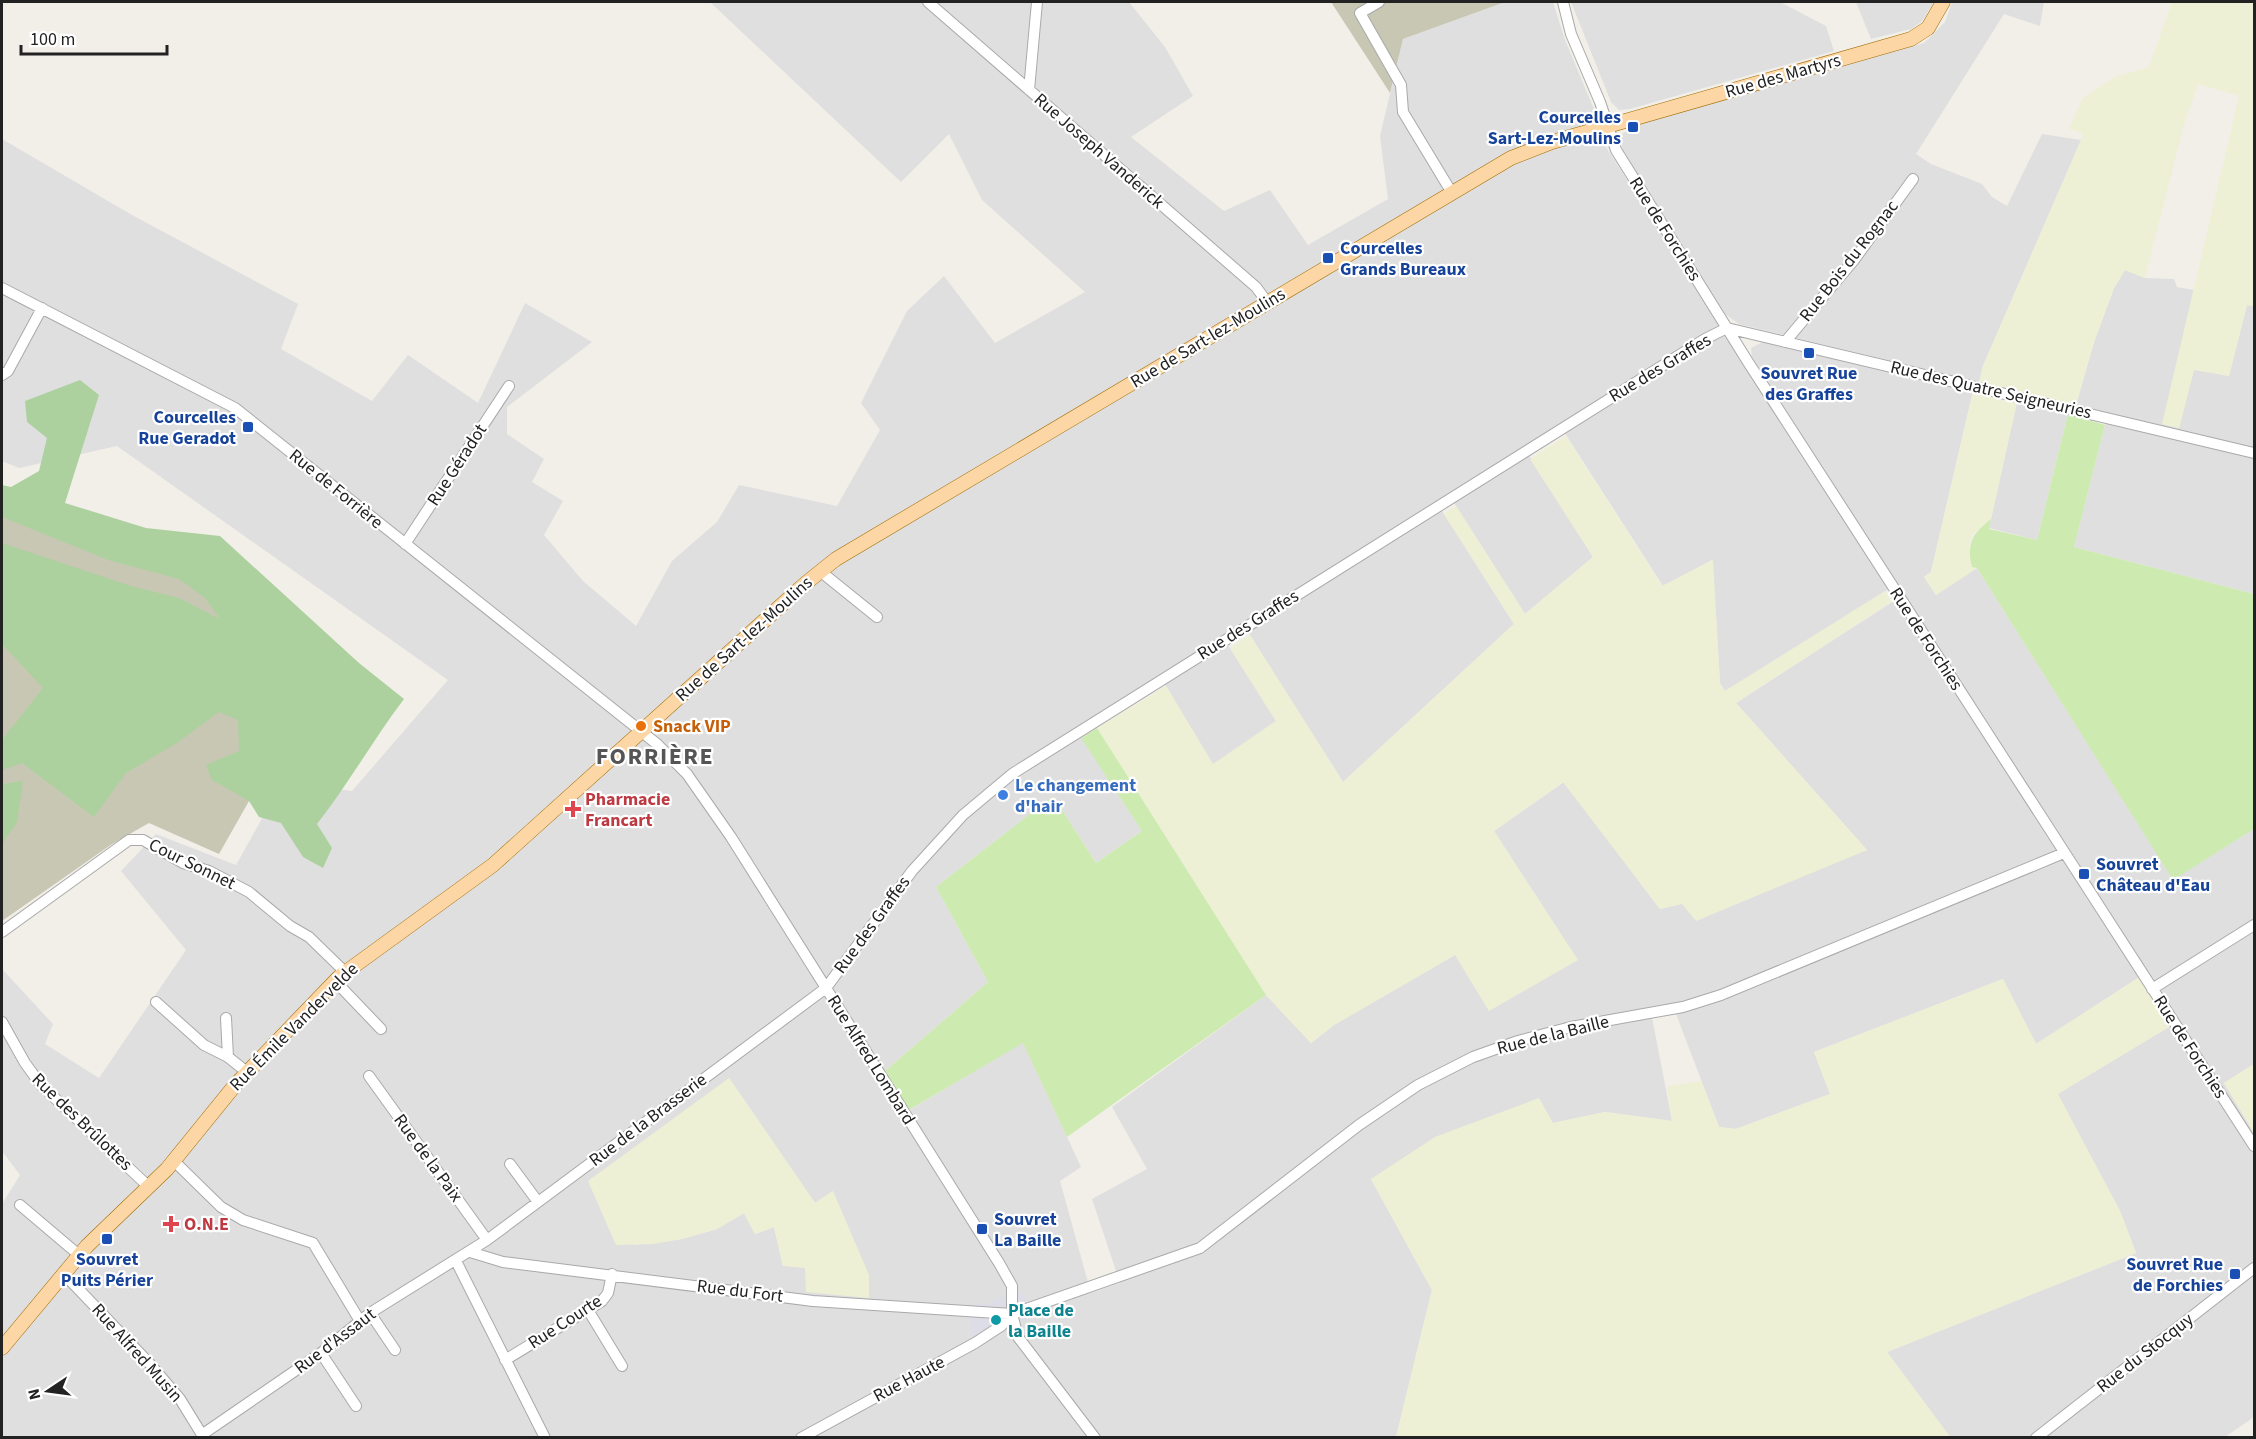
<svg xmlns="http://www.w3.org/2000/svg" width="2256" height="1439" font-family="'Source Sans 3',sans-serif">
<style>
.residential{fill:#e0dfdf;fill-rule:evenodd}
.construction{fill:#c7c7b4}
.farmland{fill:#eef0d5}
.grass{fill:#cdebb0}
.forest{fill:#add19e}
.plaza{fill:#dddde8}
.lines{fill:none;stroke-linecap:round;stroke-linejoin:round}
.minor-casing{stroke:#a9a9a9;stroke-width:12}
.major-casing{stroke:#a06b00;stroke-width:15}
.minor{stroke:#fff;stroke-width:10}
.major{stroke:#fcd6a4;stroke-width:14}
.transit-dot{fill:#1a4fb4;stroke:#fff;stroke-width:2}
.food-dot{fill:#e8710a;stroke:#fff;stroke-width:2}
.shop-dot{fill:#3f7fe0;stroke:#fff;stroke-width:2}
.health-dot{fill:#e0444e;stroke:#fff;stroke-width:2}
.culture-dot{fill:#0f9aa8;stroke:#fff;stroke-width:2}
.labels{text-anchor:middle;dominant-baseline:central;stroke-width:4.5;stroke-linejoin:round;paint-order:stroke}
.street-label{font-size:18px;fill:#222;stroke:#fff}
.transit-label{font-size:18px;font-weight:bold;fill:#164399;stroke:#fff;text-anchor:end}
.food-label{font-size:18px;font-weight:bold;fill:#c56008;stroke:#fff;text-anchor:start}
.shop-label{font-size:18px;font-weight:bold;fill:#366cbe;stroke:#fff;text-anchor:start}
.health-label{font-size:18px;font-weight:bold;fill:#be3a42;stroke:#fff;text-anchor:start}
.culture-label{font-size:18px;font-weight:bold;fill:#0d838f;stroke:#fff;text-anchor:start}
.district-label{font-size:24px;font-weight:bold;letter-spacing:1.5px;fill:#555;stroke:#fff}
</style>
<rect width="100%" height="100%" fill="#f2efe9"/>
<path class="residential" d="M 710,2 L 1129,2 L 1165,47 L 1193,96 L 1131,137 L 1224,211 L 1270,190 L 1308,245 L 1388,199 L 1380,136 L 1403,39 L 1505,2 L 1553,2 L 1565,40 L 1596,114 L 1604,144 L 1889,589 L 1725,691 L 1720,683 L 1712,560 L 1663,586 L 1559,424 L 1524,447 L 1593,557 L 1525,614 L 1449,495 L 1437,503 L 1514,624 L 1343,782 L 1243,624 L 1223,637 L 1276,721 L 1213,765 L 1160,676 L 1076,729 L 1142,831 L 1096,863 L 1053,796 L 936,887 L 988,982 L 877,1078 L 901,1115 L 1023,1042 L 1081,1167 L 1060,1181 L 1091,1293 L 1120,1283 L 1092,1199 L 1147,1169 L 1112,1107 L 1266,995 L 1311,1043 L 1334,1025 L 1455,955 L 1577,960 L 1494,831 L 1564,782 L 1660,909 L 1867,850 L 1736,703 L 1903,595 L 1752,357 L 1751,348 L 1763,342 L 1973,391 L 1931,572 L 1924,577 L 1936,595 L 1977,568 L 2173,879 L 2254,829 L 2254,1064 L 2224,1083 L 2254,1133 L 2254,1417 L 2225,1437 L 1950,1437 L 1887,1352 L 2136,1253 L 2120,1211 L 2057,1094 L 2179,1021 L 2147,972 L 2036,1044 L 2003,979 L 1814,1052 L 1830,1094 L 1736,1129 L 1719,1127 L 1673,1006 L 1651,1012 L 1672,1121 L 1605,1112 L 1553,1123 L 1371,1179 L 1432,1290 L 1396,1437 L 2,1437 L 2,1204 L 20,1175 L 2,1151 L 2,969 L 53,1024 L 45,1044 L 99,1078 L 186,950 L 121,871 L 156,834 L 236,865 L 283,781 L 352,791 L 448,680 L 117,446 L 19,468 L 2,461 L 2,139 L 132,215 L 298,304 L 281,349 L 372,401 L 408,355 L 478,403 L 525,303 L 592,342 L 507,407 L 507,434 L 544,459 L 532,482 L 563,501 L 544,535 L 583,581 L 636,626 L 672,561 L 717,522 L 739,485 L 837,506 L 880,430 L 861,403 L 907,311 L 944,276 L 995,343 L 1085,292 L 982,200 L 949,134 L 901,182 ZM 729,1078 L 815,1203 L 833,1191 L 783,1266 L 774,1227 L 755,1234 L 744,1213 L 717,1229 L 682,1239 L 634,1245 Z
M 1571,2 L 1780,2 L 1826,26 L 1834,51 L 1630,109 L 1619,110 L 1611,102 Z
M 1856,2 L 1934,2 L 1922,21 L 1911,29 L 1871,39 Z
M 1952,2 L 2044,2 L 2040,26 L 2004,14 L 1916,154 L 1931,164 L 1982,184 L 1992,197 L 2007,206 L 2042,134 L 2081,140 L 1983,366 L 1979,382 L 1739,324 L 1725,314 L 1653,199 L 1623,150 L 1620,141 L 1622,134 L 1635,125 L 1924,43 L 1945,22 Z
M 2125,270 L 2145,278 L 2174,279 L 2177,287 L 2194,290 L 2163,424 L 2179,428 L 2194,369 L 2229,376 L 2247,305 L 2254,306 L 2254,594 L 2074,547 L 2108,413 L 2076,405 L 2094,342 L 2114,288 Z
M 2017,402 L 2068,414 L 2037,540 L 1989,528 Z"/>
<path class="construction" d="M 1331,2 L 1505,2 L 1403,39 L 1390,93 Z
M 2,499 L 212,575 L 281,641 L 249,801 L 219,854 L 149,823 L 112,844 L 2,921 Z"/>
<path class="farmland" d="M 2172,2 L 2254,2 L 2254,306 L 2247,305 L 2229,376 L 2194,370 L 2179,428 L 2162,424 L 2239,96 L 2198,84 L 2183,128 L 2145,278 L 2125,270 L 2114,288 L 2094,342 L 2076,405 L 1979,382 L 1983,366 L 2082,138 L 2082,133 L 2069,129 L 2082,99 L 2114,77 L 2149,67 Z
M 1973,391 L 2017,402 L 1991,519 L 1972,535 L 1969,546 L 1977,568 L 1936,595 L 1924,577 L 1931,572 Z
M 1566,436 L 1662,586 L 1713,560 L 1720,683 L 1725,691 L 1885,591 L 1891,602 L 1736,703 L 1867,850 L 1696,921 L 1682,904 L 1660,909 L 1563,782 L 1494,831 L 1578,960 L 1489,1011 L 1455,955 L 1334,1025 L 1311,1043 L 1266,995 L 1097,728 L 1166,686 L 1213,764 L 1276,721 L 1230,648 L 1250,635 L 1343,782 L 1514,624 L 1444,514 L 1456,506 L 1525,614 L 1593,557 L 1530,459 Z
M 2140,977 L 2172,1025 L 2058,1094 L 2120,1211 L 2136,1253 L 1887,1352 L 1950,1437 L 1396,1437 L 1432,1290 L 1371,1179 L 1435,1137 L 1539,1098 L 1553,1123 L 1605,1112 L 1672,1121 L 1667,1086 L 1701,1081 L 1719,1127 L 1736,1129 L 1830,1094 L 1814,1052 L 2003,979 L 2036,1044 Z
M 2254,1064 L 2254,1133 L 2224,1083 Z
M 729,1078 L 815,1203 L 833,1191 L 869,1275 L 869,1298 L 806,1292 L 805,1268 L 783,1266 L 774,1227 L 755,1234 L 744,1213 L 717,1229 L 682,1239 L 653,1244 L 616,1245 L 588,1181 Z"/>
<path class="grass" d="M 2068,414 L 2105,425 L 2074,547 L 2254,594 L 2254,829 L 2173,880 L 1977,568 L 1972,567 C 1966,543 1973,533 1991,519 L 1989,529 L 2037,540 Z
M 1097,728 L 1266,995 L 1067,1137 L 1023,1043 L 907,1111 L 884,1072 L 988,982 L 936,887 L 1053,796 L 1096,863 L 1142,831 L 1081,738 Z"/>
<path class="forest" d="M 80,380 L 99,395 L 65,503 L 146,528 L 220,536 L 359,663 L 404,699 C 373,740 349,783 317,824 L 332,848 L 323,868 L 303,857 L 281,823 L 259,817 L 249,801 L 212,780 L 206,765 L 239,751 L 238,720 L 219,712 L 177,743 L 126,773 L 94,817 L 22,763 L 2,770 L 2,740 L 43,688 L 2,644 L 2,543 L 131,586 L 179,598 L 220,619 L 205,598 L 179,579 L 108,560 L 2,517 L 2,485 L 11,487 L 39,471 L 47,438 L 27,422 L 25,401 Z
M 23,781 L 17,822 L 2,844 L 2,784 Z"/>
<path class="plaza" d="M 1019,1289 L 1026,1300 L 1030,1316 L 974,1350 L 968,1305 L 987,1304 Z"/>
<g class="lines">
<defs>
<path id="minor" d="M 928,2 L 1256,287 L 1267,302
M 1379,2 L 1360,13 L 1401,85 L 1403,112 L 1452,193
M 1563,2 L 1571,34 L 1600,102 L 1616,150 L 1748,362 L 2254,1146
M 1029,90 L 1037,2
M 2,288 L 235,408 L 657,744 L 687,774 L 731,837 L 999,1263 L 1012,1286 L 1012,1314 L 1018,1337 L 1095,1438
M 1727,328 L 2254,453
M 1785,342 L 1854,260 L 1913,179
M 2,375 L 8,371 L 42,308
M 405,544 L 509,386
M 820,571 L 877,617
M 2,932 L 129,840 L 143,840 L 183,863 L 209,871 L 249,892 L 290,926 L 309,937 L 345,972
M 335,981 L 381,1029
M 2152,989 L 2254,925
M 156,1002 L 204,1045 L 228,1057 L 248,1073
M 226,1018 L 228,1057
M 2,1022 L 25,1063 L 41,1085 L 149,1187
M 369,1076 L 487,1240
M 174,1161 L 221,1207 L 243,1220 L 313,1243 L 360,1321
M 510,1164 L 538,1202
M 20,1205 L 79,1255
M 470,1252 L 503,1262 L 813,1301 L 1012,1314 L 1200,1248 L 1359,1125 L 1418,1085 L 1473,1057 L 1518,1041 L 1571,1027 L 1683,1007 L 1721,995 L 2064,853
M 456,1261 L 545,1438
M 64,1274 L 150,1364 L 180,1399 L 204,1438
M 588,1310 L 622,1366
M 370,1313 L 395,1350
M 321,1353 L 356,1406
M 505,1360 L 602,1301 L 608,1293 L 612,1274
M 203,1434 L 321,1353 L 370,1313 L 487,1240 L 826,988 L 912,871 L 963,815 L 1012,774 L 1705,339 L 1727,328
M 801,1438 L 975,1343 L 1001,1326 L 1012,1314
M 2036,1438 L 2254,1268"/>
<path id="major" d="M 2,1348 L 87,1246 L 167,1169 L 236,1084 L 339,977 L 493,865 L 806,583 L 836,559 L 1511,158 L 1552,142 L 1911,39 L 1928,28 L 1943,2"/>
</defs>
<use href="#minor" class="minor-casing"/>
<use href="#major" class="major-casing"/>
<use href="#minor" class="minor"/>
<use href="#major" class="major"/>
</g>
<g class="transit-dot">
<rect x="1627" y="121" width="12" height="12" rx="3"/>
<rect x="1322" y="252" width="12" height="12" rx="3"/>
<rect x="1803" y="347" width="12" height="12" rx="3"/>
<rect x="242" y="421" width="12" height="12" rx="3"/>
<rect x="2078" y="868" width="12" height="12" rx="3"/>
<rect x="976" y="1223" width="12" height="12" rx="3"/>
<rect x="101" y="1233" width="12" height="12" rx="3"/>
<rect x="2229" y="1268" width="12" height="12" rx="3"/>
</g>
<circle class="food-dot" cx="641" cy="726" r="6"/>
<circle class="shop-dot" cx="1003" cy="795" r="6"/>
<g class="health-dot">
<path d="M570 800h6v6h6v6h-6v6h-6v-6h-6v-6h6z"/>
<path d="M168 1215h6v6h6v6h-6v6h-6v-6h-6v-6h6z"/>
</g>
<circle class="culture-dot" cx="996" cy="1320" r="6"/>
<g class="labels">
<g class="street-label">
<text transform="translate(1783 76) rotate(-16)">Rue des Martyrs</text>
<text transform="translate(1099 151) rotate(41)">Rue Joseph Vanderick</text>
<text transform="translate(1665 229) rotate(58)">Rue de Forchies</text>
<text transform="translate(1849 261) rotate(-52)">Rue Bois du Rognac</text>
<text transform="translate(1208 338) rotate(-31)">Rue de Sart-lez-Moulins</text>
<text transform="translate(1660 368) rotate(-31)">Rue des Graffes</text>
<text transform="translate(1991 390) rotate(13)">Rue des Quatre Seigneuries</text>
<text transform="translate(457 465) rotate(-57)">Rue Géradot</text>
<text transform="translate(336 489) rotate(39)">Rue de Forrière</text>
<text transform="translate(1248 625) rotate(-32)">Rue des Graffes</text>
<text transform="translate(744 639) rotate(-42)">Rue de Sart-lez-Moulins</text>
<text transform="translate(1926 639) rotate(57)">Rue de Forchies</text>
<text transform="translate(192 864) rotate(26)">Cour Sonnet</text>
<text transform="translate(872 925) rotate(-54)">Rue des Graffes</text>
<text transform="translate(294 1027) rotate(-45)">Rue Émile Vandervelde</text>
<text transform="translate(1553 1035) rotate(-14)">Rue de la Baille</text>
<text transform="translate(2190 1047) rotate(57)">Rue de Forchies</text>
<text transform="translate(871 1060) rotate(58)">Rue Alfred Lombard</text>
<text transform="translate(648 1120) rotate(-37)">Rue de la Brasserie</text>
<text transform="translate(82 1122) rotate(44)">Rue des Brûlottes</text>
<text transform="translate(428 1158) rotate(54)">Rue de la Paix</text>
<text transform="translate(740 1291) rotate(7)">Rue du Fort</text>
<text transform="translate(565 1322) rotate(-33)">Rue Courte</text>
<text transform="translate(335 1341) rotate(-37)">Rue d'Assaut</text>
<text transform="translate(137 1353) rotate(48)">Rue Alfred Musin</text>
<text transform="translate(2145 1353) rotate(-38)">Rue du Stocquy</text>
<text transform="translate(909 1379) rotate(-28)">Rue Haute</text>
</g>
<g class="transit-label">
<text x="1621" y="117">Courcelles<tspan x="1621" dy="21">Sart-Lez-Moulins</tspan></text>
<text x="1340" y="248" text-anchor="start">Courcelles<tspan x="1340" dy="21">Grands Bureaux</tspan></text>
<text x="1809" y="373" text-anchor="middle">Souvret Rue<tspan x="1809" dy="21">des Graffes</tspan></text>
<text x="236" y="417">Courcelles<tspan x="236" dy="21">Rue Geradot</tspan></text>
<text x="2096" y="864" text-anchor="start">Souvret<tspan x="2096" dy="21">Château d'Eau</tspan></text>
<text x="994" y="1219" text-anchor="start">Souvret<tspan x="994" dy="21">La Baille</tspan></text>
<text x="107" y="1259" text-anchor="middle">Souvret<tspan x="107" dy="21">Puits Périer</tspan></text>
<text x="2223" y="1264">Souvret Rue<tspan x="2223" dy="21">de Forchies</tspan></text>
</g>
<g class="food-label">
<text x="653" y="726">Snack VIP</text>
</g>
<g class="shop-label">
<text x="1015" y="785">Le changement<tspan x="1015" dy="21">d'hair</tspan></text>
</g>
<g class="health-label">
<text x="585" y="799">Pharmacie<tspan x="585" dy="21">Francart</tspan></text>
<text x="184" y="1224">O.N.E</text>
</g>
<g class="culture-label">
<text x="1008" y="1310">Place de<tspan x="1008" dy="21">la Baille</tspan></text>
</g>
<g class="district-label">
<text x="655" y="756">FORRIÈRE</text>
</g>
</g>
<rect width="2256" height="1439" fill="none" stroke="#222222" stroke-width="6"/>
<g transform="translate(48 1391) rotate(257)" stroke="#ffffff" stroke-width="4.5" paint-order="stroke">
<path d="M0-4.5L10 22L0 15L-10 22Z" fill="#222222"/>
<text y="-9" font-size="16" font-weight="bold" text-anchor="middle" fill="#222222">N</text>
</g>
<path d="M21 45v9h146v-9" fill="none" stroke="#222222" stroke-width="3"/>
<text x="30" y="45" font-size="18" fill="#222222" stroke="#ffffff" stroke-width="4.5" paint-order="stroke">100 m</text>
</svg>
